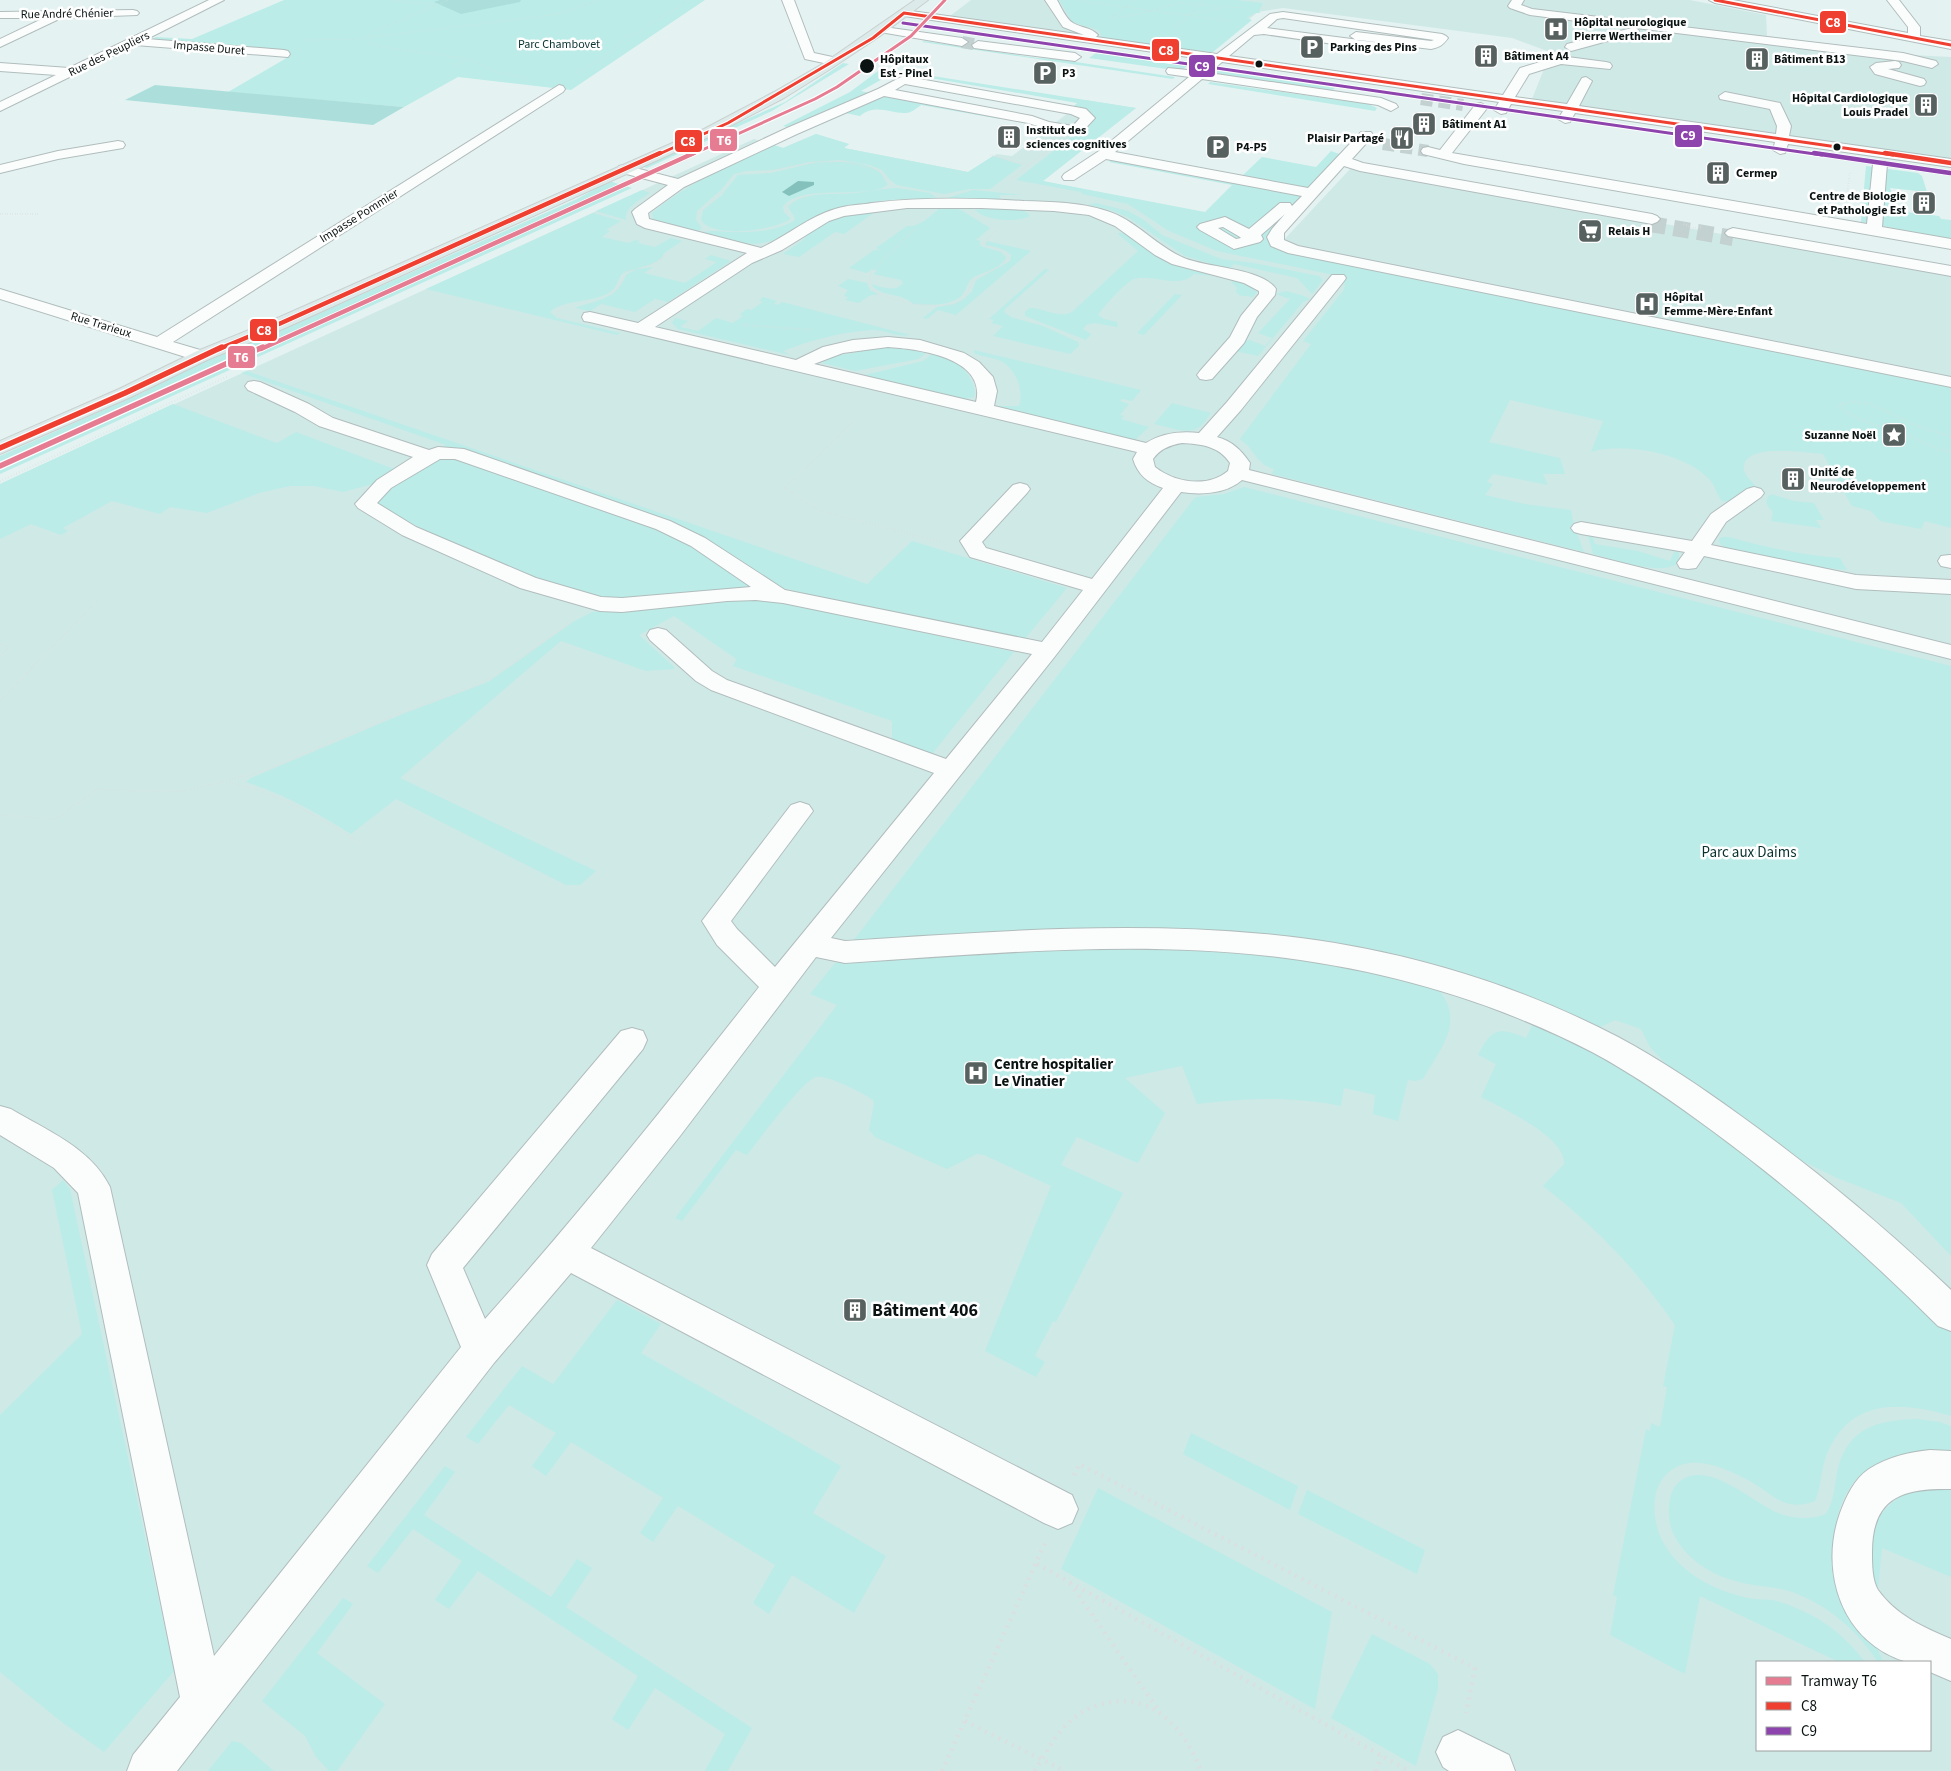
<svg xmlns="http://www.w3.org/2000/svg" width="1951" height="1771" font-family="'Source Sans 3',sans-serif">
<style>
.built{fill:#cfe9e7;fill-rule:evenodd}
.green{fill:#bbece8}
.forest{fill:#acdfdb}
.water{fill:#84c1bd}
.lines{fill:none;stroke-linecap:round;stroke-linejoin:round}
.minor-tunnel-far1{stroke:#c3d1d0;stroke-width:12;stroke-dasharray:12 6;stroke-linecap:butt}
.minor-tunnel{stroke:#c3d1d0;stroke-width:16;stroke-dasharray:16 8;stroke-linecap:butt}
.minor-casing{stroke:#b1bdbc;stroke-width:2}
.major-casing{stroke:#c9d0cf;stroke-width:2}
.path-far3{stroke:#dbdfdf;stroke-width:1;stroke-dasharray:0.5 2;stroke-linecap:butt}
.path-far2{stroke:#dbdfdf;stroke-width:2;stroke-dasharray:0.5 2;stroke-linecap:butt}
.path-far1{stroke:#dbdfdf;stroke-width:2.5;stroke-dasharray:0.5 2.5;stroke-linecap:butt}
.path{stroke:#dbdfdf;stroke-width:4.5;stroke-dasharray:2 5.5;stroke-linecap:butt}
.minor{fill:#fbfdfd;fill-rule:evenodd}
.major{fill:#dceaea;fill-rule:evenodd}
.bus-1-far2-casing{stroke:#fff;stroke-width:5}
.bus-1-far1-casing{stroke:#fff;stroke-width:6}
.bus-1-casing{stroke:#fff;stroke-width:8}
.bus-2-far1-casing{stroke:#fff;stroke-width:5}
.bus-2-casing{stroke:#fff;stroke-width:6}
.bus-1-far2{stroke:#ef3f30;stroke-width:3}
.bus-1-far1{stroke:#ef3f30;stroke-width:4.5}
.bus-1{stroke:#ef3f30;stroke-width:5.5}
.bus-2-far1{stroke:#8e44ad;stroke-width:3}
.bus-2{stroke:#8e44ad;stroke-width:4.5}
.tram-1-far2-casing{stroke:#fff;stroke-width:5}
.tram-1-far1-casing{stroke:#fff;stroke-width:6}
.tram-1-casing{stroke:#fff;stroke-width:8}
.tram-1-far2{stroke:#e67c92;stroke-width:3}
.tram-1-far1{stroke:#e67c92;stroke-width:4.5}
.tram-1{stroke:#e67c92;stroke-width:5.5}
.bus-dot{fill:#0a1312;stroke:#fff;stroke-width:2}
.labels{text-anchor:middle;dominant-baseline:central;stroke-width:5;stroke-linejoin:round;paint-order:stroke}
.far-street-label{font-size:12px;fill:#0a1312;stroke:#fff}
.far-poi-label{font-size:12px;font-weight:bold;fill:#0a1312;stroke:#fff;text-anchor:start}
.far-park-label{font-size:12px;fill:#08312f;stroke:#fff}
.far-stop-label{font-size:12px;font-weight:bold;fill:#0a1312;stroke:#fff;text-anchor:start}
.park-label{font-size:15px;fill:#08312f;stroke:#fff}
.poi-label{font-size:15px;font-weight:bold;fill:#0a1312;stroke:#fff;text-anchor:start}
.near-poi-label{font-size:18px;font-weight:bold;fill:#0a1312;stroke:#fff;text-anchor:start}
.line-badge{stroke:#fff;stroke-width:2}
.badge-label{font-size:14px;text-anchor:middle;font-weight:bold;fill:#fff}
</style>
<rect width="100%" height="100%" fill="#e4f3f2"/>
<path class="built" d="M 971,0 L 1690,0 L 1766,15 L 1767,36 L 1912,55 L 1951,57 L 1951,159 L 1532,99 L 1544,69 L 1561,56 L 1512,38 L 1283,8 L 1258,12 L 1207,52 L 950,16 Z
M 1085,100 L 1136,108 L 1043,181 L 1132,199 L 1266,259 L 1351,168 L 1951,275 L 1951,1771 L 0,1771 L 0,484 L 754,139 L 783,148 L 816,134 L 849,144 L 844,148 L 968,172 L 997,154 L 1012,156 ZM 1757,1662 L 1930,1662 L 1930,1750 L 1757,1750 Z"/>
<path class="green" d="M 284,0 L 705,0 L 571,90 L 458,77 L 404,107 L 228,92 L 290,56 L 143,44 L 156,37 L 192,39 Z
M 1059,0 L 1237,0 L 1263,3 L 1259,11 L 1260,13 L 1255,13 L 1247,18 L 1252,20 L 1213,52 L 1209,52 L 1101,38 L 1101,35 L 1098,30 L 1072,22 Z
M 924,41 L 1038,58 L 1056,59 L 1175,77 L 1173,79 L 922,42 Z
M 1096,53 L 1187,66 L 1181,71 L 1089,58 Z
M 843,63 L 849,64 L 772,111 L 647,168 L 642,166 L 785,102 Z
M 882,68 L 1136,108 L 1043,181 L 1205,212 L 1232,185 L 1109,162 L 1113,159 L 1242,176 L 1262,157 L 1316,167 L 1331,151 L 1342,155 L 1268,235 L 1270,241 L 1951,383 L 1951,528 L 1925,521 L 1921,529 L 1880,521 L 1871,511 L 1852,506 L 1823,454 C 1807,453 1749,443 1744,465 C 1742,473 1750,480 1755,485 L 1740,494 L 1732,502 L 1722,501 C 1716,494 1715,484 1708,478 C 1683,453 1624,442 1591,452 L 1603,421 L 1510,400 L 1489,442 L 1560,458 L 1565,474 L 1543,474 L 1548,485 L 1493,474 L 1487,482 L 1493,484 L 1485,495 L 1525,504 L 1571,510 L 1574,526 L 1584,552 L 1272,474 L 1274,469 C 1262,466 1256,457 1249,447 C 1247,444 1242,442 1240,439 L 1311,344 L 1303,341 L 1343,291 L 1345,285 L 1344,281 L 1334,275 L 1217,251 L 1169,231 L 1128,204 L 1082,194 L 1081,192 L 1016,180 L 1091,122 L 1092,120 L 1072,108 L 1077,103 L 895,72 L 861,91 L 870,93 L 790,128 L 783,126 L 850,92 Z
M 1214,71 L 1218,71 L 1335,88 L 1330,93 L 1210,74 Z
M 1210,82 L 1368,104 L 1377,108 L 1375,111 L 1208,84 Z
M 885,96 L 1002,118 L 1000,119 L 921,105 C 917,108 911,113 906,113 C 890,114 876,103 860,116 L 845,113 Z
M 816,134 L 849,144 L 844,148 L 968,172 L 993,156 L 1022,165 L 990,189 L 969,189 L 944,194 L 897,185 L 890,180 L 882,170 L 870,165 L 841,160 L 810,162 L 774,170 L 746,171 L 734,174 L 721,190 L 697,211 L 696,220 L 702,228 L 697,232 L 653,219 L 652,213 C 688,183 731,165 774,145 L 783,148 Z
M 817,162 C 837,162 861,160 878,171 C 883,174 884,180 888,184 C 872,201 799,182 783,207 L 784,212 L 790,218 L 789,220 C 772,230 713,239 701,220 L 703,210 L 721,196 L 738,175 L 771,173 Z
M 1866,166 L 1918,173 L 1922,176 L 1927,192 L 1890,188 L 1897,211 L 1939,216 L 1941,219 L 1951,220 L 1951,239 L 1861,222 Z
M 609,181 L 632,188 L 258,357 L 237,347 L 277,332 L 577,199 Z
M 897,188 L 930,193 L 938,199 C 907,198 873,199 843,209 C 816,218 790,239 762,243 C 742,246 721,238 701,233 C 711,229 722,232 732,232 C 752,233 776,231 794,221 L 795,218 L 788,207 C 799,191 837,195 855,193 C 869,192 883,188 897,188 Z
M 642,190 L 650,193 C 641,199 624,207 626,220 L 596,211 Z
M 973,190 L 1023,195 L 1000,195 L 999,201 L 944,199 Z
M 1096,203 L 1128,211 L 1144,220 L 1162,235 L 1221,259 L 1254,263 L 1319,276 L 1323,280 L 1312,294 L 1297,278 L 1234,264 L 1229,269 L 1185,256 L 1129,218 L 1111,210 L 1088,205 Z
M 942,206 L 961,210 L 990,228 L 976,240 L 981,241 L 979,243 L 981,246 L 1001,252 L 1006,257 C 1003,268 984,272 974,277 C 964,283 969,294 955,300 C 942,306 927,305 913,304 C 902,292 881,298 871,284 C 882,287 896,293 903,283 L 901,280 L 873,274 L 877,271 L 872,269 L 867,273 L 849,268 L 874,250 L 880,250 L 876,248 L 907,226 C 919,228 933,214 942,206 Z
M 988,208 C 1000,208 1024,206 1030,216 C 1018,223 986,221 975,210 Z
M 882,210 L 872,214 L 844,234 L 835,232 L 799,257 L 783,254 L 803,240 L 815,226 L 847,214 Z
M 593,213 L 621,221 L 606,230 L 610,231 L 602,237 L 629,243 L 635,240 L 640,241 L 638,243 L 655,247 L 671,238 L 682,241 L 664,253 L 662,258 L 652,264 L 623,273 C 617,279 618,287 610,292 C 594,303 563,299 550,312 L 557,318 L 620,333 L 617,335 L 426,289 Z
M 1118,233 L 1125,233 L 1168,263 L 1213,276 L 1194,274 C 1178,290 1154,273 1134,279 C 1126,282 1103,307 1098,315 L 1104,319 L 1117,322 L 1118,327 L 1094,323 L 1086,325 L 1083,329 L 1091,334 L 1086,340 L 1025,316 L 1025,312 L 1030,308 C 1045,308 1058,319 1072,312 L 1138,251 L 1118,234 Z
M 987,241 L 1031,251 L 956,315 L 938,310 L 927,319 L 923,318 L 937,307 L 954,304 L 964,299 L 972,291 L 976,280 L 1010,261 L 1011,255 C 1004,248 995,247 985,245 Z
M 711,255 L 731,261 L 668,302 L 655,299 L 635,312 L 601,304 L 590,311 L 575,308 C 598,300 617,299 626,275 L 636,269 L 653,267 L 644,273 L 685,283 L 717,262 L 705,259 Z
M 1045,269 L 1049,270 L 1005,309 L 1004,312 L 1011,317 L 1043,326 L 1078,342 L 1079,346 L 1070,354 L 993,336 L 1003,326 L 991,323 L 994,320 L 989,319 Z
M 848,279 L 867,283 L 870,290 L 878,294 L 869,296 L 859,303 L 845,300 L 848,297 L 844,296 L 848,290 L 838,286 Z
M 1236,281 L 1245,283 L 1257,292 L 1253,297 L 1238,295 L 1239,293 L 1236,293 L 1237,288 L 1231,282 Z
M 1286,291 L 1304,296 L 1310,299 L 1303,302 L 1258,356 L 1235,351 L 1244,341 L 1250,340 L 1265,346 L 1272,338 L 1258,333 L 1290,299 L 1276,294 Z
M 1175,294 L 1182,295 L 1144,335 L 1137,333 Z
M 763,297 L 777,301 L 774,304 L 778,305 L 782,302 L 910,335 C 898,338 884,329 872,330 C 842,332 811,340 783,351 L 790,355 L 678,329 L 672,323 L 675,318 L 688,321 L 680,327 L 698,331 L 716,318 L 733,323 L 743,316 L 740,314 L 747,309 L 751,310 L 763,302 L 759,301 Z
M 878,348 L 902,348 L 926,353 L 919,359 L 855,371 L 822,363 L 832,357 Z
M 974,350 L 1141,390 L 1132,401 L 1122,399 L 1120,401 L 1129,404 L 1120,415 L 1124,416 L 1121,419 L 1149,427 L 1134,441 L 1000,408 L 1001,406 L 1019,406 C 1024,390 1016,369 1001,361 C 992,357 982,357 974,353 Z
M 224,353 L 245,363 L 0,474 L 0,456 L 144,392 L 174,375 Z
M 932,354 C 940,356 949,359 956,363 C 966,369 978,386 974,397 L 963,399 L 861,376 L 923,361 Z
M 247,371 L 867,584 L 912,541 L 1067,588 L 1024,640 L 863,607 L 779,587 L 717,548 L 441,448 L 446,445 L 241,373 Z
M 1172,403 L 1211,413 C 1207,418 1203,426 1198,428 C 1186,435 1166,426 1154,424 Z
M 173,404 L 277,443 L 296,432 L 394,469 L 393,472 L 373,484 L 343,492 L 314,486 L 290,486 L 259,493 L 207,513 L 170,507 L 160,514 L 112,501 L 63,528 L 68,531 L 61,535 L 31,524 L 0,539 L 0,484 Z
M 450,455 L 677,536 L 751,586 L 622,600 L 595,597 L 526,574 L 439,539 L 378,504 L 376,500 C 394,478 423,463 450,455 Z
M 1244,487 L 1951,666 L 1951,1256 L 1901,1203 L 1837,1178 L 1770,1145 L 1682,1081 L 1650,1047 L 1641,1029 L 1615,1020 L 1596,1029 L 1387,954 L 853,941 L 1193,500 L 1196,497 L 1224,494 Z
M 1771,494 L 1794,501 L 1814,503 L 1824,520 L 1816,520 L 1821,528 L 1771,521 L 1773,512 C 1767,506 1763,501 1771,494 Z
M 1587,530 L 1591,530 L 1595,544 L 1638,551 L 1670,561 L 1675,550 L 1679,553 L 1679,561 C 1668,579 1610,558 1593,554 Z
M 1722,537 L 1729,537 C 1765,547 1802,555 1840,558 L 1847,570 L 1816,567 L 1728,549 L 1720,544 L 1719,539 Z
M 740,598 L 765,599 L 1014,652 L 932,754 L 892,740 L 892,721 L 733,666 L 736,660 L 735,658 L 674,616 L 639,635 L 675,668 L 673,669 L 646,671 L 561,641 L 400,778 L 596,871 L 580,885 L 566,885 L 396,799 L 351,834 C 315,812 287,795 246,782 L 251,778 L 405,713 L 488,682 L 573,622 L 592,612 Z
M 1186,947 L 1328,961 L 1438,989 C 1466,1022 1440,1049 1423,1079 L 1415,1081 L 1408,1080 L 1398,1121 L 1373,1114 L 1375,1095 L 1344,1088 L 1341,1106 C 1293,1096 1245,1098 1197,1104 L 1182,1066 L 1125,1078 L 1165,1113 L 1138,1163 L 1077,1137 L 1061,1165 L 1123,1193 L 1056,1322 L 1053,1321 L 1035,1356 L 1045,1362 L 1036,1377 L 985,1351 L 1051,1186 L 984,1155 L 977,1154 L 947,1169 L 875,1137 L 869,1130 L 874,1103 L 873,1100 C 864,1093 826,1074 816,1077 C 803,1080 758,1141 747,1155 L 736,1150 L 682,1221 L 675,1218 L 837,1005 L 810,994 L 835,963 L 951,953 L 1058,948 Z
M 1534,1022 L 1580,1042 L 1716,1126 L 1951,1328 L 1951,1416 C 1900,1401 1849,1398 1826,1456 C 1821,1471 1821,1487 1815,1501 C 1805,1505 1796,1506 1786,1503 C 1774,1499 1764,1489 1753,1483 C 1723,1466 1678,1446 1658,1487 C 1651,1503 1655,1528 1663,1542 C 1681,1575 1719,1593 1754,1599 C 1763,1600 1772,1599 1780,1602 C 1817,1614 1842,1632 1865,1662 L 1839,1662 L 1700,1596 L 1685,1674 L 1610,1635 L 1617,1597 L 1613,1595 L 1646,1429 L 1650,1431 L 1651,1423 L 1660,1427 L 1667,1387 L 1663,1386 L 1675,1325 C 1638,1271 1595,1226 1543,1186 L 1564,1164 C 1566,1137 1502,1108 1481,1097 L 1496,1064 L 1478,1055 C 1491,1029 1498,1026 1526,1038 Z
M 63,1180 L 70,1189 L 174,1671 L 104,1752 L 63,1723 L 0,1672 L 0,1415 L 82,1334 L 52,1190 Z
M 617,1300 L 661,1324 L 641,1353 L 841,1466 L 813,1513 L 886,1556 L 854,1613 L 792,1575 L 769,1614 L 753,1603 L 775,1565 L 678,1506 L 653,1542 L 640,1533 L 663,1498 L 571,1442 L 546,1476 L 532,1466 L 556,1433 L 509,1405 L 478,1444 L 466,1437 L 522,1366 L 553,1384 Z
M 1917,1419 L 1940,1422 L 1951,1426 L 1951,1455 C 1926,1456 1896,1453 1873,1466 C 1839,1485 1832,1528 1834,1563 C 1834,1574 1835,1586 1839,1596 C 1851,1621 1875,1636 1883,1662 L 1878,1662 C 1856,1630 1832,1608 1795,1593 C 1782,1588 1768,1587 1754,1585 C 1728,1581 1702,1571 1684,1550 C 1674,1538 1668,1526 1669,1509 C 1669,1499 1672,1488 1679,1482 C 1707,1458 1753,1503 1778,1513 C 1793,1519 1811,1520 1826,1514 C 1836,1498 1834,1479 1840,1461 C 1853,1425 1883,1420 1917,1419 Z
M 1191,1433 L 1298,1486 L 1290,1510 L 1183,1454 Z
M 445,1466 L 455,1472 L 424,1515 L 551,1597 L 577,1559 L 592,1568 L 566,1607 L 752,1728 L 728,1771 L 705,1771 L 725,1734 L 655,1688 L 628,1730 L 612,1719 L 638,1676 L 478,1571 L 449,1609 L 435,1600 L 462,1561 L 413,1529 L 378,1573 L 367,1566 Z
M 1951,1486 L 1951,1577 L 1882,1548 L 1877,1598 C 1869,1565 1863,1526 1893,1502 C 1901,1496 1910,1490 1920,1488 C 1930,1486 1941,1487 1951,1486 Z
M 1098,1488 L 1332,1612 L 1315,1709 L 1061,1569 Z
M 1307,1490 L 1425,1550 L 1417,1574 L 1298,1514 Z
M 343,1598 L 353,1604 L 317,1653 L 385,1704 L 337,1771 L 329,1771 L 316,1757 L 305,1736 L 262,1701 Z
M 1372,1634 L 1430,1664 L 1438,1674 L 1438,1689 L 1416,1766 L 1331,1718 Z
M 232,1741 L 241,1743 L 274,1771 L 208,1771 Z"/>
<path class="forest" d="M 440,0 L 521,0 L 520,2 L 461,14 L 434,2 Z
M 155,85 L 404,107 L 373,125 L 125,100 Z"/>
<path class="water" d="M 798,181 L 814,182 L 814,185 L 789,196 L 782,192 Z"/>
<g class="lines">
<path class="minor-tunnel-far1" d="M 962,42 L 978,45
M 1421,99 L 1463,105
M 1383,144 L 1428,151"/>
<path class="minor-tunnel" d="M 1650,224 L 1733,238"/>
<defs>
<path id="minor" d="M 209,0 L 224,0 L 147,39 L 284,50 L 288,51 L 290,54 L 288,57 L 135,45 L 0,111 L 0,102 L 56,75 L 0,71 L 0,63 L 69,68 Z
M 782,0 L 794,0 L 814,53 L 837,58 L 839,61 L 837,64 L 833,65 L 805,59 Z
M 1045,0 L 1057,0 C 1061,7 1066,19 1073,23 C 1081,28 1091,27 1098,35 L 1096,37 L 1217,54 L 1270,14 L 1283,12 L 1442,34 L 1446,36 L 1448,38 C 1443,45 1440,47 1431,49 L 1356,40 L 1350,36 L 1356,32 L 1431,41 L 1434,40 L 1283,18 L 1277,19 L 1267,28 L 1375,42 L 1381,46 L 1375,50 L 1264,34 L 1254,35 L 1229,56 L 1503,95 L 1520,68 L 1560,56 L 1606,62 L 1610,63 L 1612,66 L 1610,69 L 1561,64 L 1529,74 L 1515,97 L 1567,104 L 1582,78 L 1586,77 L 1592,81 L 1579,106 L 1776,134 L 1777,126 L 1770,109 L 1720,99 L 1719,96 L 1725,92 L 1780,103 L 1791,126 L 1789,136 L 1951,159 L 1951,167 L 1788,144 L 1785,153 L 1780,154 L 1773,150 L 1775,142 L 1575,113 L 1570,122 L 1565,123 L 1558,119 L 1563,111 L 1511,104 L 1506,113 L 1501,114 L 1494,110 L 1499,102 L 1222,62 L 1209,73 L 1381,98 L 1396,104 L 1398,107 L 1391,111 L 1378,105 L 1202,79 L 1115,152 L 1308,188 L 1361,132 L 1371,132 L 1373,135 L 1371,138 L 1352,159 L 1363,163 L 1652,214 L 1657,216 L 1660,219 L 1657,222 L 1652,224 L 1360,171 L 1344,166 L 1284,233 L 1284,240 L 1298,246 L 1951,377 L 1951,387 L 1288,253 L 1271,246 L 1267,237 L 1272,229 L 1285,214 L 1261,235 L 1263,239 L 1260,242 L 1234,249 L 1200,230 L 1197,227 L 1200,224 L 1225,217 L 1249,229 L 1280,203 L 1290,203 L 1292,206 L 1302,196 L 1106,159 L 1074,180 L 1064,180 L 1062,177 L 1064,174 L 1099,151 L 1189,77 L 1168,74 L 1166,71 L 1168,68 L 1197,71 L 1209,60 L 904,16 L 898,13 L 904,10 L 1084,35 L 1063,27 ZM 1223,227 L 1240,237 L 1241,238 L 1236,239 L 1218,228 Z
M 1512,0 L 1524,0 L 1521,5 L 1532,9 L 1903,53 L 1936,61 L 1938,64 L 1932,68 L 1903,61 L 1636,28 L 1639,31 L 1637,33 L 1571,51 L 1565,47 L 1567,44 L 1632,28 L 1530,15 L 1510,8 L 1508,6 Z
M 1709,0 L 1733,0 L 1908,33 L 1908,27 L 1887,0 L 1899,0 L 1920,27 L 1920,36 L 1951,41 L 1951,49 L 1715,3 Z
M 133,10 L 137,11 L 139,13 L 137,15 L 58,18 L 57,20 L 0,47 L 0,39 L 44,18 L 0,18 L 0,12 Z
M 884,27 L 962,38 L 968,42 L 962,46 L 880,32 L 878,30 L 880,28 Z
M 978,41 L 1075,53 L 1081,57 L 1075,61 L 974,48 L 972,45 Z
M 1895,61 L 1899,62 L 1901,65 L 1899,68 L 1888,69 L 1924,79 L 1926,82 L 1924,85 L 1920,86 L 1875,74 L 1870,67 L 1876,63 Z
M 903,76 L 1081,108 L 1086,109 L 1095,118 L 1081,133 L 1076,134 L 1053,131 L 1028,123 L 884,96 L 797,134 L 684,187 L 648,213 L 649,219 L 761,248 C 787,236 808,217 835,209 C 847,205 860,205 872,203 C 923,197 973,198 1024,201 C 1052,202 1080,202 1107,211 C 1136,220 1156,246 1184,258 C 1208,268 1262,268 1276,289 L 1275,295 L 1257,317 L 1244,343 L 1212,379 L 1206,380 L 1200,379 L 1197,375 L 1200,371 L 1230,337 L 1241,316 L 1259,294 L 1259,291 L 1244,283 L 1172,264 L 1155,255 L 1115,226 L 1089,215 L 1054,211 L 981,208 L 907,208 L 844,216 L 829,221 L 782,250 L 752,263 L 655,327 L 796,360 L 823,347 L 853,340 L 888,337 L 920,340 L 964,353 L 979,362 L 993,377 L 997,391 L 994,406 L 1146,443 C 1162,433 1181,431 1199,433 L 1227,402 L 1332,275 L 1344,275 L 1346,278 L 1344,281 L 1241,410 L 1217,437 C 1232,441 1241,450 1250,463 L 1249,470 L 1951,645 L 1951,659 L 1242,480 C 1226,494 1201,495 1181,492 L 1056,655 L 831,938 L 845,941 C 984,932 1124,921 1264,934 C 1386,945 1509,980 1618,1037 C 1661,1060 1701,1087 1741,1116 C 1815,1169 1885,1227 1951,1290 L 1951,1331 L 1938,1326 C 1868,1256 1794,1191 1714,1132 C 1675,1103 1635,1075 1592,1052 C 1491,1000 1382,969 1269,956 C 1129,940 985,954 845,963 L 816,957 L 680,1136 L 591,1248 L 1072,1495 L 1078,1509 L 1072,1523 L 1058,1529 L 1044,1523 L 571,1273 L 494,1363 L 177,1771 L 127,1771 L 133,1755 L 180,1697 L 78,1193 L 54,1168 L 0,1135 L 0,1106 L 11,1109 C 46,1130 91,1148 110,1187 L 214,1656 L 461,1347 L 427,1265 L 432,1254 L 621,1031 L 632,1028 L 643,1031 L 647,1040 L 643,1049 L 463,1268 L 485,1319 C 581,1212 670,1100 759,987 L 717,945 L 702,921 L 791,805 L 800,802 L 809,805 L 813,811 L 731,921 L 737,929 L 775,967 L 934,773 L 711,690 L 696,681 L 650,640 L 647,635 L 650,630 L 658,628 L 666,630 L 712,671 L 727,680 L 946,759 L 1032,654 L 783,603 L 756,600 L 727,601 L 622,612 L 600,611 L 520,588 L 402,535 L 358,508 L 355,504 L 377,480 L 413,457 L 319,426 L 295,412 L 248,390 L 245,386 L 248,382 L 254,381 L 260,382 L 309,404 L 333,418 L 429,450 L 438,447 L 464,449 L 670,521 L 705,538 L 785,590 L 1042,642 L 1083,590 L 970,557 L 960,541 L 1013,485 L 1020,483 L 1027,485 L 1030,489 L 1027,493 L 982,542 L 986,548 L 1092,579 L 1163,488 C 1148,483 1138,475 1133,459 L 1137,452 L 590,322 L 584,321 L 582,317 L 584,313 L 590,312 L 638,323 L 747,253 L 645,228 L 637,224 L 632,212 L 635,209 L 668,185 L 619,172 L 617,169 L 619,166 L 624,165 L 678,179 L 787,128 L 878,89 ZM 905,84 L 1071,114 L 1080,118 L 1073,126 L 1049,122 L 1032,116 L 895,90 ZM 888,347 C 919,349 987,358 976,402 L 814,364 L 843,353 ZM 1182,443 C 1201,444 1219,446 1230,463 L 1228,471 C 1208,488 1175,483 1155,467 L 1153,459 C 1160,449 1170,445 1182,443 ZM 440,459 L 455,459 L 656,529 L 691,546 L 751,587 L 622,598 L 601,597 L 536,578 L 416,527 L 377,503 L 391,488 Z
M 559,85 L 563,86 L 565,89 L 563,92 L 173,342 L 207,352 L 210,356 L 207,360 L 201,361 L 195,360 L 0,299 L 0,289 L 157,337 Z
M 1481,103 L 1488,107 L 1452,153 L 1867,224 L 1873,164 L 1875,161 L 1885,161 L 1887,164 L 1882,227 L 1951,239 L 1951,249 L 1464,164 L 1423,154 L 1421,151 L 1423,148 L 1428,147 L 1440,150 L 1476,104 Z
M 118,141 L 123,142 L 125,145 L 123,148 L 58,159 L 0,173 L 0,165 L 58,151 Z
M 1733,228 L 1951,266 L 1951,276 L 1728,236 L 1725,233 L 1728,230 Z
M 1754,487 L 1761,489 L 1764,493 L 1761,497 L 1726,522 L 1711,545 L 1856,575 L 1951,580 L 1951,594 L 1856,589 L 1704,556 L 1696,568 L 1688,569 L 1680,568 L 1677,563 L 1685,552 L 1581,534 L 1574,532 L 1571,528 L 1574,524 L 1581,522 L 1692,541 L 1711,514 L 1747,489 Z
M 1949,555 L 1951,555 L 1951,568 L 1941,566 L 1938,561 L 1941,556 Z
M 1930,1450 L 1951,1451 L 1951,1489 C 1903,1488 1872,1497 1872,1552 C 1872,1564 1872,1580 1878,1590 C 1897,1616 1923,1627 1951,1639 L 1951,1681 L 1930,1672 L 1930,1662 C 1923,1662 1914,1664 1907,1662 C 1842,1643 1819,1572 1840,1513 C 1846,1497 1854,1479 1869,1469 C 1888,1457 1909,1452 1930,1450 Z
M 1458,1730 L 1509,1755 L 1515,1771 L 1449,1771 L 1443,1767 L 1436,1752 L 1443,1737 Z"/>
<path id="major" d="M 915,0 L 928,0 L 880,36 L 832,68 L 784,98 L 713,135 L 285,328 L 207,360 L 131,397 L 0,454 L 0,441 L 119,389 L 195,352 L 273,320 L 704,129 L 774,92 L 824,63 Z"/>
</defs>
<use href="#minor" class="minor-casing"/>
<use href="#major" class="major-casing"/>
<path class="path-far3" d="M 392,0 L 436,5
M 448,0 L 373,32 L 368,37 L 370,43 L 382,47 L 470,59 L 496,72 L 532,79
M 1080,1 L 1230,21
M 1192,14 L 1220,8
M 1110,18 L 1136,15 L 1179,3 L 1244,8
M 1111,18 L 1134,0
M 1173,29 L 1206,0
M 303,40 L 354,39 L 514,20 L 557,14 L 598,0
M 454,66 L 466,59
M 575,74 L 605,57 L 624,38 L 641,31 L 687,0
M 1043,155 L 1049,150"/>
<path class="path-far2" d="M 990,155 L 1028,165
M 764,172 L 810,163 L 842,161 L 881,171 L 889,182
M 1010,180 L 1044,153
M 1846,201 L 1850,172
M 787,212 L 786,207 L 797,199 L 812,195
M 699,213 L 722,192
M 0,214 L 40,214
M 1684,224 L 1692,228 L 1702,227
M 916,228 L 870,273 C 870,278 868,284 871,288 C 884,302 941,311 958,302 C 967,297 969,289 973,280 L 1002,266 L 1009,257 L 1001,250 L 982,244 L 999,229
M 1116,259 L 1121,254
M 608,295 L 618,288 L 626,272 L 651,265 L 668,254
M 565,318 L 556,315 L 557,312 L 566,307
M 742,325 L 813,330"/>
<path class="path-far1" d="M 854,421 L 785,488 L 820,511 L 941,542
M 1951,437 C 1936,431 1920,428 1906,421 C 1884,411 1864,395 1839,405 C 1855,423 1882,425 1903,433 C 1919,440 1934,449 1951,452
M 0,481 L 229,376
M 0,644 L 6,646 L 7,649 L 0,656
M 0,701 L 98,600
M 229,783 C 279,792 319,818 362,844
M 0,815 L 55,819 L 96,790 L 185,791 L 264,771 L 400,713 L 472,687 L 496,675 L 569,623"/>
<path class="path" d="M 1074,1475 L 1079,1464 L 1475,1668 L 1466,1713
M 1037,1564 L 1409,1771
M 1070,1583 L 1159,1711
M 965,1721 L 1065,1771
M 942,1771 L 1045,1543
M 1035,1771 C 1047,1750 1059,1728 1079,1714 C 1089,1707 1100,1704 1112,1702 C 1157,1695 1186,1733 1201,1771
M 1376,1771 L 1381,1756"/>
<use href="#minor" class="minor"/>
<use href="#major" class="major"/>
<defs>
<path id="bus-1-far2" d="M 1715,0 L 1951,45
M 904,13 L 1893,155
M 657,155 L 728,123 L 873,38 L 904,13"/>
<path id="bus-1-far1" d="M 1885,153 L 1951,163
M 219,349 L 279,324 L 660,153"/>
<path id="bus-1" d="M 0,448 L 125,393 L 222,347"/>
<path id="bus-2-far1" d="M 903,23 L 1822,155"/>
<path id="bus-2" d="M 1814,153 L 1950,173"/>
</defs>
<use href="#bus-1-far2" class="bus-1-far2-casing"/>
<use href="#bus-1-far1" class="bus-1-far1-casing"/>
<use href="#bus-1" class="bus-1-casing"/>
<use href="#bus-2-far1" class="bus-2-far1-casing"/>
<use href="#bus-2" class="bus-2-casing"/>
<use href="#bus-1-far2" class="bus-1-far2"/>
<use href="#bus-1-far1" class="bus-1-far1"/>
<use href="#bus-1" class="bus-1"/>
<use href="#bus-2-far1" class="bus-2-far1"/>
<use href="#bus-2" class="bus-2"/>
<defs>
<path id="tram-1-far2" d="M 691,155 L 815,99 L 837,87 L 911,36 L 945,0"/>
<path id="tram-1-far1" d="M 261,349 L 694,153"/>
<path id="tram-1" d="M 0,466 L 263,347"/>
</defs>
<use href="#tram-1-far2" class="tram-1-far2-casing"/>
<use href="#tram-1-far1" class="tram-1-far1-casing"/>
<use href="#tram-1" class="tram-1-casing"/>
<use href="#tram-1-far2" class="tram-1-far2"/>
<use href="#tram-1-far1" class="tram-1-far1"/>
<use href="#tram-1" class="tram-1"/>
</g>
<defs>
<symbol id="hospital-square" viewBox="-11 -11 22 22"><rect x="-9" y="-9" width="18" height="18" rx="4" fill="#566160" stroke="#fff"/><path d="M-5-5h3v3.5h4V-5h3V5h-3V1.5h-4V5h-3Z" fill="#fff"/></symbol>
<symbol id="parking-square" viewBox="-11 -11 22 22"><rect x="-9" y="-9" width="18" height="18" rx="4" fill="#566160" stroke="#fff"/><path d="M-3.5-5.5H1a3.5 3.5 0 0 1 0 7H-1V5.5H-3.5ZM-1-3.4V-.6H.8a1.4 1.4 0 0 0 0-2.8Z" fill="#fff"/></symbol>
<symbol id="building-square" viewBox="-11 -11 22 22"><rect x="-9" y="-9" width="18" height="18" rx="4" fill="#566160" stroke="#fff"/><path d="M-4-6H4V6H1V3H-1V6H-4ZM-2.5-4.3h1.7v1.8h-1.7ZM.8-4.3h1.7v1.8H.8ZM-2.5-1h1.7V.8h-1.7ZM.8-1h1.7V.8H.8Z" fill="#fff"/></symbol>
<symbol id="restaurant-square" viewBox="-11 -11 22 22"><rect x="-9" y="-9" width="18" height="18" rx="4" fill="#566160" stroke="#fff"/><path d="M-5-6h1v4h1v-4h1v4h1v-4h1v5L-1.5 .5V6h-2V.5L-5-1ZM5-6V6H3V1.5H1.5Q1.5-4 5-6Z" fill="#fff"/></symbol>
<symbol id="supermarket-square" viewBox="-11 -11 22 22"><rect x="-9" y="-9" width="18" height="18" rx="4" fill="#566160" stroke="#fff"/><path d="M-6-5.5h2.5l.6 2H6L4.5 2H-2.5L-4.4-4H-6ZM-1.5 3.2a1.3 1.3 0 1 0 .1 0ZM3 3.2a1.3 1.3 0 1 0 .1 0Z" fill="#fff"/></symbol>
<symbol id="sight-square" viewBox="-11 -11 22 22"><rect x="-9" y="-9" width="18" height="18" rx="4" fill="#566160" stroke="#fff"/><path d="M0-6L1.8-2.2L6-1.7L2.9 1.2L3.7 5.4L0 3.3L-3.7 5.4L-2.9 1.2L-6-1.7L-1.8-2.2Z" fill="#fff"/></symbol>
</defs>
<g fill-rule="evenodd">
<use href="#hospital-square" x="1542" y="15" width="28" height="28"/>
<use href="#parking-square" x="1298" y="33" width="28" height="28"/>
<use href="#building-square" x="1472" y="42" width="28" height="28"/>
<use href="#building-square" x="1743" y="45" width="28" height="28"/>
<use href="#parking-square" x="1031" y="59" width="28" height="28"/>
<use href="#building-square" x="1912" y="91" width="28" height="28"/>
<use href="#building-square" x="1410" y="110" width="28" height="28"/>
<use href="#building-square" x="995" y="123" width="28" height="28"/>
<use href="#restaurant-square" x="1388" y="124" width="28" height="28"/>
<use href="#parking-square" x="1204" y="133" width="28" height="28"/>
<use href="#building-square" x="1704" y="159" width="28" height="28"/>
<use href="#building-square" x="1910" y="189" width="28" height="28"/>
<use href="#supermarket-square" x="1576" y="217" width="28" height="28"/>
<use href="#hospital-square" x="1633" y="290" width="28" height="28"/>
<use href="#sight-square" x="1880" y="421" width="28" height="28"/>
<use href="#building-square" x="1779" y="465" width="28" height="28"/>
<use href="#hospital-square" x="962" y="1059" width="28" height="28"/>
<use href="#building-square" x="841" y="1296" width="28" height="28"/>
</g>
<g class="bus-dot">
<circle cx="1259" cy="64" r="4.5"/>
<circle cx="867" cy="66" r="8"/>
<circle cx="1837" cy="147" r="4.5"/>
</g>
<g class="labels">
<g class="far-street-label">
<text transform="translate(67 14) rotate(-1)">Rue André Chénier</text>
<text transform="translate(209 48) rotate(5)">Impasse Duret</text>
<text transform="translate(109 54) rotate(-26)">Rue des Peupliers</text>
<text transform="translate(359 216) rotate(-32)">Impasse Pommier</text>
<text transform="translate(101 325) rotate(17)">Rue Trarieux</text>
</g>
<g class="far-poi-label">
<text x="1574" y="22">Hôpital neurologique<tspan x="1574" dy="14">Pierre Wertheimer</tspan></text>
<text x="1330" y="47">Parking des Pins</text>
<text x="1504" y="56">Bâtiment A4</text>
<text x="1774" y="59">Bâtiment B13</text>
<text x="1062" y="73">P3</text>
<text x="1908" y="98" text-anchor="end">Hôpital Cardiologique<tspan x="1908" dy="14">Louis Pradel</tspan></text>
<text x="1442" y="124">Bâtiment A1</text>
<text x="1026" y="130">Institut des<tspan x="1026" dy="14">sciences cognitives</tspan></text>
<text x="1384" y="138" text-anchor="end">Plaisir Partagé</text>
<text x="1236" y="147">P4-P5</text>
<text x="1736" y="173">Cermep</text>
<text x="1906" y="196" text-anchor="end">Centre de Biologie<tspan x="1906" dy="14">et Pathologie Est</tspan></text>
<text x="1608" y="231">Relais H</text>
<text x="1664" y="297">Hôpital<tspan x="1664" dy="14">Femme-Mère-Enfant</tspan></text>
<text x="1876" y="435" text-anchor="end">Suzanne Noël</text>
<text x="1810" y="472">Unité de<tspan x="1810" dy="14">Neurodéveloppement</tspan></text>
</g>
<g class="far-park-label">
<text x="559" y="44">Parc Chambovet</text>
</g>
<g class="far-stop-label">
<text x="880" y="59">Hôpitaux<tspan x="880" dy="14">Est - Pinel</tspan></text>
</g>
<g class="park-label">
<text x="1749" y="852">Parc aux Daims</text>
</g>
<g class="poi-label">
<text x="994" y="1064">Centre hospitalier<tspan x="994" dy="17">Le Vinatier</tspan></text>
</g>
<g class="near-poi-label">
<text x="872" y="1310">Bâtiment 406</text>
</g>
</g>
<g class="line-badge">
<rect x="1819" y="10" width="28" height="24" rx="5" fill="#ef3f30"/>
<rect x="1151" y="38" width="29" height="24" rx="5" fill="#ef3f30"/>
<rect x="1188" y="54" width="28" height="24" rx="5" fill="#8e44ad"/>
<rect x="1674" y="124" width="29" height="24" rx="5" fill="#8e44ad"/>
<rect x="709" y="128" width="29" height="24" rx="5" fill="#e67c92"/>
<rect x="674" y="129" width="29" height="24" rx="5" fill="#ef3f30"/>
<rect x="249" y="318" width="29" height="24" rx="5" fill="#ef3f30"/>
<rect x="227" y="345" width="29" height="24" rx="5" fill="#e67c92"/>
</g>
<g class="badge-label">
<text x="1833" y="27">C8</text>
<text x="1166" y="55">C8</text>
<text x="1202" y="71">C9</text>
<text x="1688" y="140">C9</text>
<text x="724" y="145">T6</text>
<text x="688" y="146">C8</text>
<text x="264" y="335">C8</text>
<text x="241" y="362">T6</text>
</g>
<rect x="1756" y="1661" width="175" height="90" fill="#ffffff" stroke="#9da1a0"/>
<rect x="1766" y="1677" width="25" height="8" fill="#e67c92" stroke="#9da1a0"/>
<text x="1801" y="1686" font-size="15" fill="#0a1312">Tramway T6</text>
<rect x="1766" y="1702" width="25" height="8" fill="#ef3f30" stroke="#9da1a0"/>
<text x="1801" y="1711" font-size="15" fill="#0a1312">C8</text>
<rect x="1766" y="1727" width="25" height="8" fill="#8e44ad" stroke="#9da1a0"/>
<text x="1801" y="1736" font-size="15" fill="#0a1312">C9</text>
</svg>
